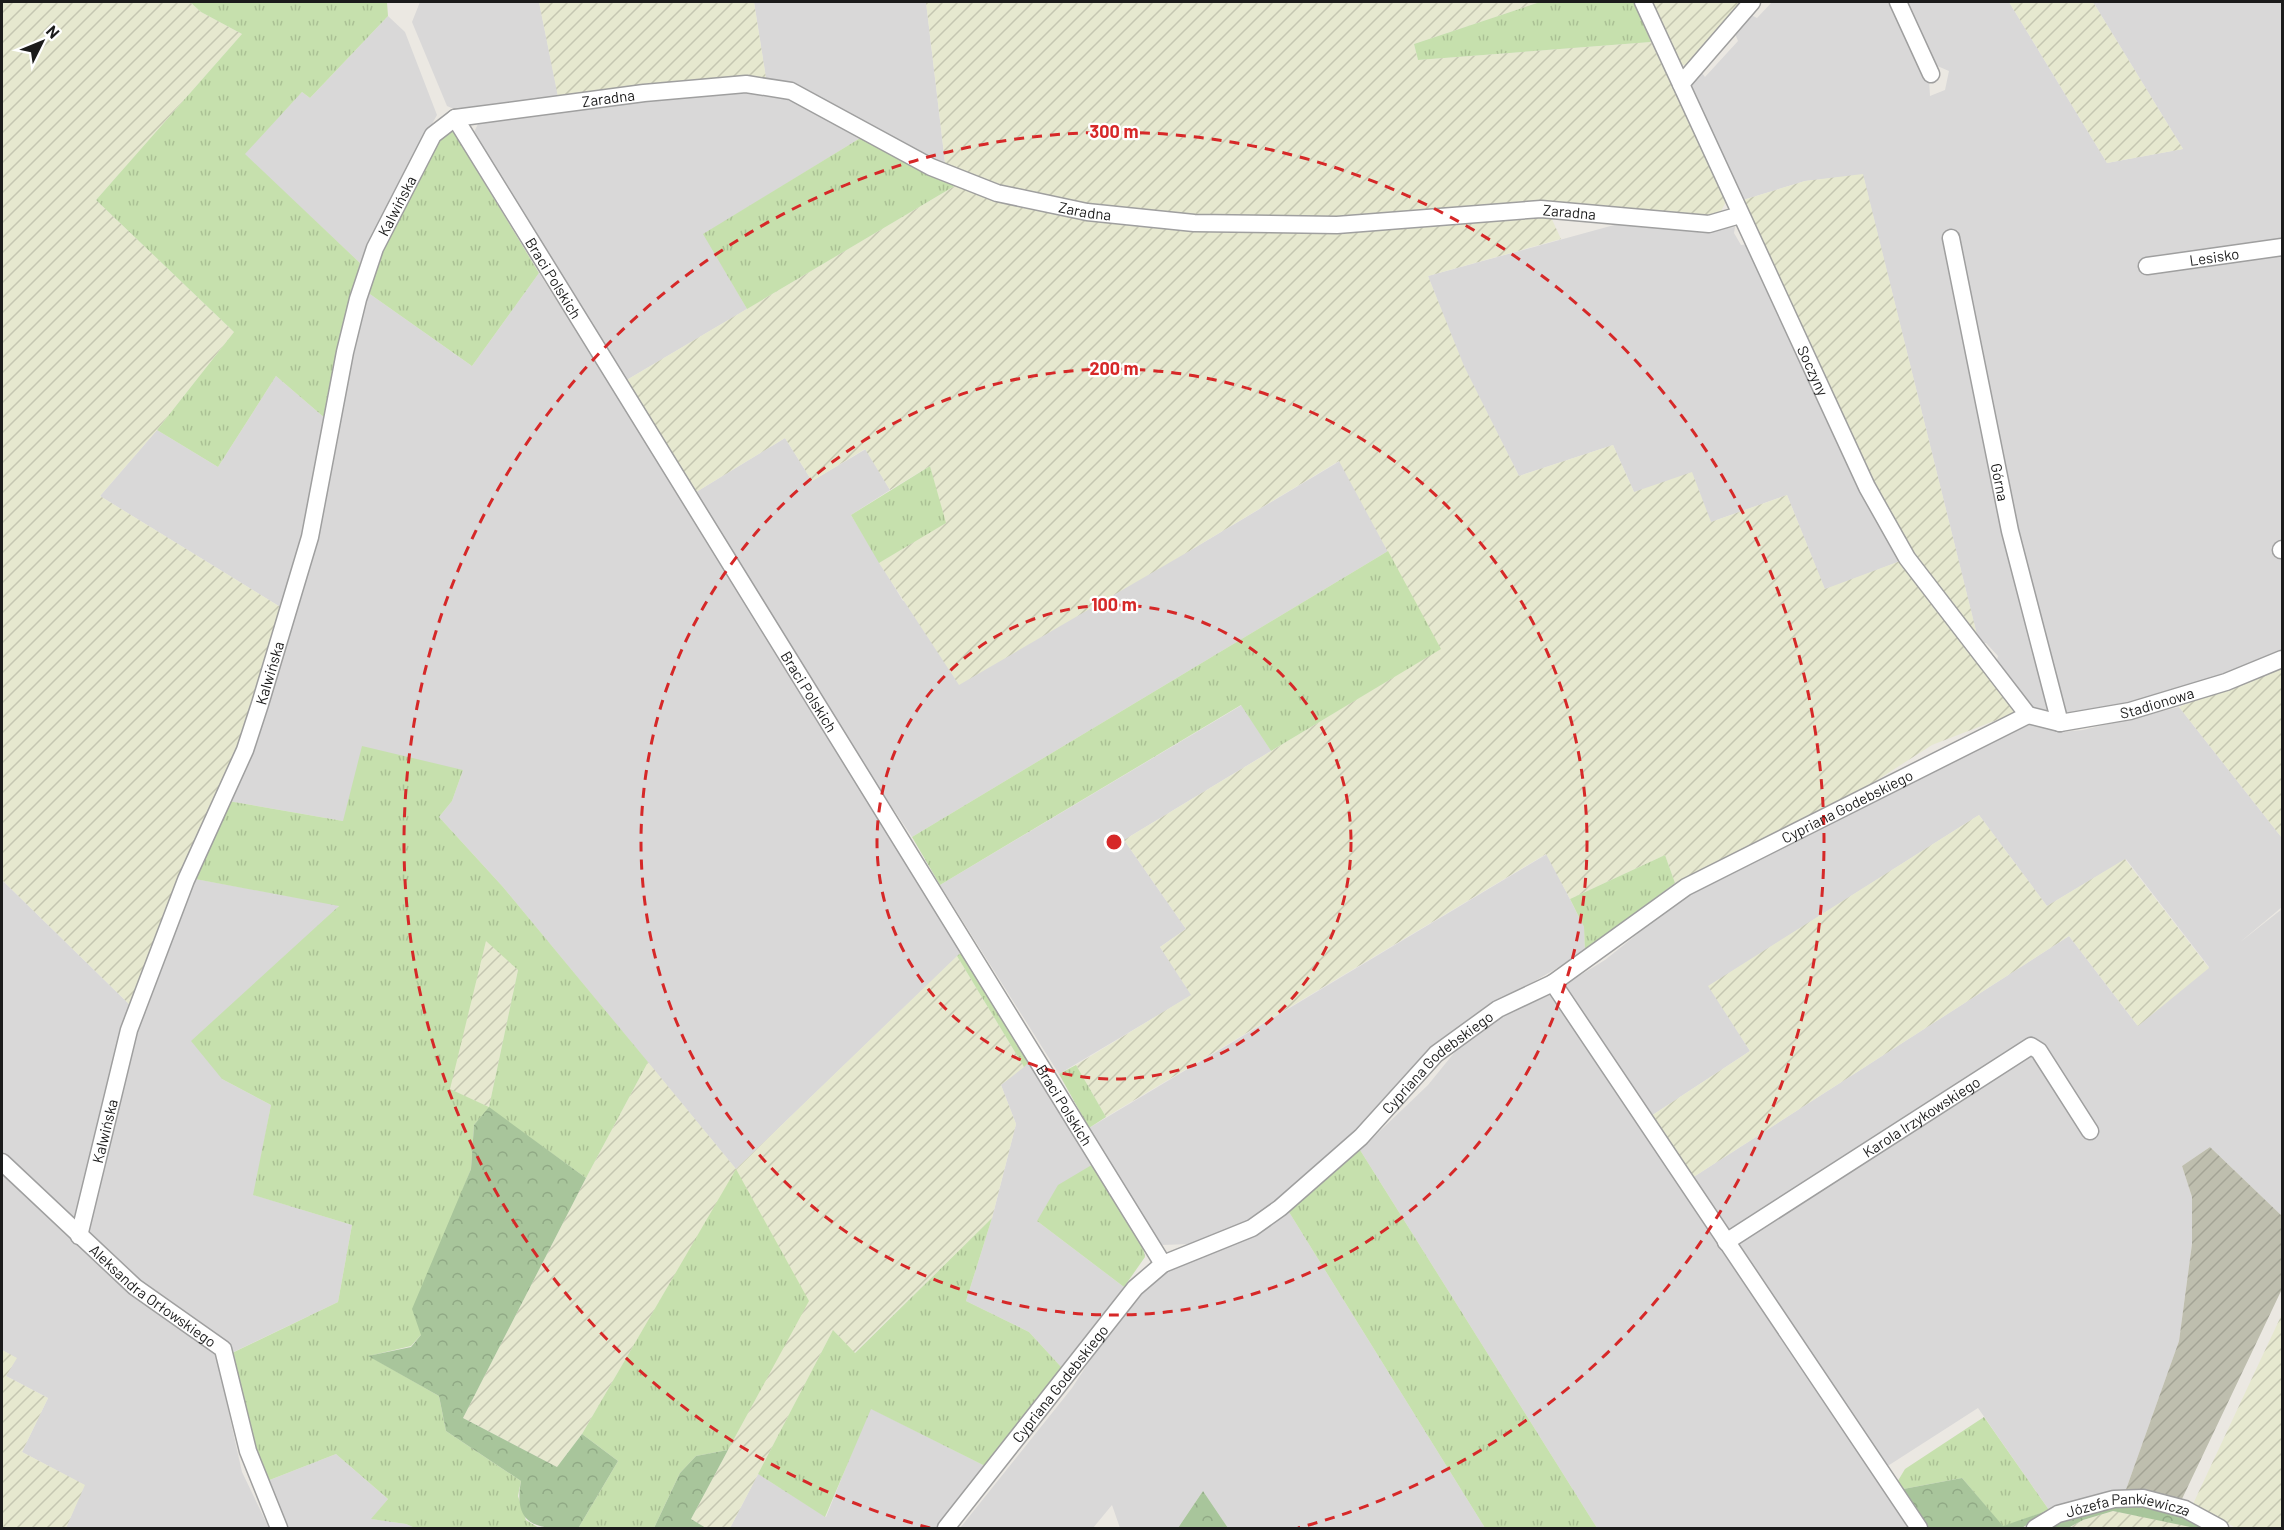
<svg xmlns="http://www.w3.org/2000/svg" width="2284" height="1530" font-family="Barlow,sans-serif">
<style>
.residential{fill:#d9d8d8}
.construction{fill:url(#construction-furrows)}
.farmland{fill:url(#farmland-furrows)}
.grass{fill:url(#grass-tufts);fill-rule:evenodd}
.forest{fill:url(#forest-crowns)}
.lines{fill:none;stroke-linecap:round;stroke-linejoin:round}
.street-casing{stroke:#9f9f9f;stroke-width:19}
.street{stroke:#fff;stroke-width:16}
.ring{fill:none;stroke:#d62828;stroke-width:3;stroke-dasharray:10 8}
.labels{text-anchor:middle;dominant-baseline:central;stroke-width:4.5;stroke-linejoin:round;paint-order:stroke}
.street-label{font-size:15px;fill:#1b1b1b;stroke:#fff}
.centre{fill:#d62828;stroke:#fff;stroke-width:3}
.ring-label{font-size:18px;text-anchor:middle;font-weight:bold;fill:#d62828;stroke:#fff;stroke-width:4.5;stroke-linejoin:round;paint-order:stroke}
</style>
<defs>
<pattern id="construction-furrows" width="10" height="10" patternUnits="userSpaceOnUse" patternTransform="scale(1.5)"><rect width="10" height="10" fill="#bebeae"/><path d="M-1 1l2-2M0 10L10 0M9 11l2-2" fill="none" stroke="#a3a395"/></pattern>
<pattern id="farmland-furrows" width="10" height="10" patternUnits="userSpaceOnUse" patternTransform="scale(1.5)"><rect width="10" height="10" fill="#e6e8cf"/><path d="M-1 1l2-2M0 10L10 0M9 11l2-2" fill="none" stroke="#c5c6b1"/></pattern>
<pattern id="grass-tufts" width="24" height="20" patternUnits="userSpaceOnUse" patternTransform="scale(1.5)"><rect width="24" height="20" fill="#c6e0ad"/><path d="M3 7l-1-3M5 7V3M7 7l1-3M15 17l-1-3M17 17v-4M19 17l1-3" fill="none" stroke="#aac094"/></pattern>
<pattern id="forest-crowns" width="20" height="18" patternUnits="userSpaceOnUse" patternTransform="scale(1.5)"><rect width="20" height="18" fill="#a8c59b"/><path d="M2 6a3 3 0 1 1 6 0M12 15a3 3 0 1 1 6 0" fill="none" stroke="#90a985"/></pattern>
</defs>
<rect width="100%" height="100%" fill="#ebe8e2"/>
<path class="residential" d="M 420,2 L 539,2 L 559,100 L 461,112 L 447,106 L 412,22 Z
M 754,2 L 926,2 L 946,171 L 842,113 L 766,78 Z
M 1772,2 L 1893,2 L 1929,79 L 1930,96 L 1945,90 L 1949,71 L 1935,65 L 1904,2 L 2009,2 L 2107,163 L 2183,149 L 2093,2 L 2282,2 L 2282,652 L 2150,700 L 2071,715 L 2034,711 L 1996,665 L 1998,656 L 1986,643 L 1979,643 L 1863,175 L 1805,181 L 1743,200 L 1690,83 L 1700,70 L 1705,77 L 1738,41 L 1734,31 L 1749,14 L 1757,18 Z
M 388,16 L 405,32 L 437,115 L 394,192 L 360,263 L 244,154 L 302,92 L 310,98 Z
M 760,93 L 802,103 L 862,137 L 704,234 L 747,309 L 625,381 L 474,132 L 480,120 L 683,94 Z
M 1625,222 L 1718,229 L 1735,227 L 1734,233 L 1741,245 L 1750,244 L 1903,560 L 1825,590 L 1787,495 L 1711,522 L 1634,492 L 1613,445 L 1519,476 L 1463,366 L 1428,276 Z
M 539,273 L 686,500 L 964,950 L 736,1169 L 503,887 L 439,817 L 452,801 L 463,770 L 343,821 L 228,801 L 280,656 L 335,412 L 367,292 L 472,366 Z
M 276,376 L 326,419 L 306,523 L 282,608 L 100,496 L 157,430 L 218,467 Z
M 785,438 L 812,481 L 866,449 L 890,490 L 851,515 L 903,601 L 1186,553 L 1340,461 L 1388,551 L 912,837 L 855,752 L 693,494 Z
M 1242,705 L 1271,751 L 1124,840 L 1186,929 L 1160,947 L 1192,995 L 1059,1074 L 940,885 Z
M 2179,707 L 2282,838 L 2282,907 L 2239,943 L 2282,909 L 2282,1216 L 2210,1147 L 2182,1166 L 2192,1197 L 2192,1244 L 2179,1341 L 2124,1495 L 2049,1510 L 1978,1408 L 1883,1469 L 1692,1178 L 2069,936 L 2137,1025 L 2209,967 L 2126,859 L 2047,906 L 1979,815 L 1709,986 L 1750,1051 L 1651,1116 L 1564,985 L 1605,960 L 1682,898 L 2011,729 L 2025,727 L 2035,722 L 2061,732 L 2083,730 Z
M 1547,854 L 1584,927 L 1585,952 L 1509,996 L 1284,1197 L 1250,1220 L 1191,1244 L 1161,1245 L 1089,1128 Z
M 195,879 L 339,905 L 222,1079 L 271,1105 L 254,1195 L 352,1225 L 338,1302 L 217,1360 L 242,1472 L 269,1528 L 66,1528 L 84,1485 L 22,1452 L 48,1398 L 6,1376 L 16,1358 L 2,1350 L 2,880 L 132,1007 L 146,1012 Z
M 1554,993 L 1750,1290 L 1908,1528 L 1597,1528 L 1360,1150 L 1428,1085 L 1458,1048 L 1491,1021 Z
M 1032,1059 L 1095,1163 L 1037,1221 L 1124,1287 L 1062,1368 L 1029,1332 L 966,1301 L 992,1218 L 1016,1124 L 1001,1085 Z
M 1289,1212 L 1485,1528 L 1228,1528 L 1203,1491 L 1178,1528 L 1120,1528 L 1112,1505 L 1093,1528 L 960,1528 L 1072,1388 L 1107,1334 L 1141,1292 L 1165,1271 L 1231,1246 Z
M 870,1408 L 987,1467 L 938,1528 L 730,1528 L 758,1474 L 826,1517 Z
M 336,1454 L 388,1499 L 372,1519 L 406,1524 L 415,1528 L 287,1528 L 267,1481 Z"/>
<path class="construction" d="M 2210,1147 L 2282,1216 L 2282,1289 L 2181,1501 L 2124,1495 L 2179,1341 L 2192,1244 L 2192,1197 L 2182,1166 Z"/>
<path class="farmland" d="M 2,2 L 190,2 L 201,12 L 242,34 L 96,200 L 234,332 L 157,430 L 100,496 L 282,608 L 237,751 L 132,1007 L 2,880 Z
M 539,2 L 754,2 L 766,78 L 558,97 Z
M 926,2 L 1540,2 L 1414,44 L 1418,60 L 1651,42 L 1727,200 L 1720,213 L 1695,217 L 1542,204 L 1337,220 L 1204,219 L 1077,204 L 1005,189 L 946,171 Z
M 1649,2 L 1745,2 L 1691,65 L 1679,65 Z
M 2009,2 L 2093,2 L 2183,149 L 2107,163 Z
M 1863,174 L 1979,643 L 1911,557 L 1826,381 L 1743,200 L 1805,181 Z
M 958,184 L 1143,224 L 1549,213 L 1561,239 L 1428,276 L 1464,366 L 1519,476 L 1613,445 L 1634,492 L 1692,472 L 1711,522 L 1787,495 L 1825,589 L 1903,560 L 2020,711 L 1932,745 L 1860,791 L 1675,883 L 1665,855 L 1570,899 L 1546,854 L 1106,1117 L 1076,1065 L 1191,995 L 1160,947 L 1186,929 L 1124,840 L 1440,649 L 1339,461 L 1186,553 L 959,685 L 879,563 L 945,523 L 930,466 L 890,490 L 865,449 L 812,481 L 785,438 L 693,494 L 625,381 Z
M 2282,665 L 2282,838 L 2179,707 Z
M 1979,815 L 2047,906 L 2125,859 L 2209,968 L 2138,1026 L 2069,936 L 1692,1178 L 1651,1116 L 1750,1051 L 1708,986 Z
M 486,940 L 518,970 L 489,1107 L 449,1089 Z
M 957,956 L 1024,1067 L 1001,1085 L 1016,1124 L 992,1218 L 854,1353 L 833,1330 L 730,1528 L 706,1528 L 691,1519 L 808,1301 L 736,1170 L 582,1434 L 557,1467 L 463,1418 L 586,1178 L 648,1062 L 736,1169 Z
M 2282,1314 L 2282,1528 L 2236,1528 L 2193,1504 Z
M 2,1350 L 17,1358 L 6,1376 L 48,1398 L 22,1452 L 85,1485 L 66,1528 L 2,1528 Z
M 2113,1511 L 2190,1526 L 2195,1528 L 2068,1528 L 2083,1520 Z"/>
<path class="grass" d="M 190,2 L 387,2 L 388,16 L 310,98 L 302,92 L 245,154 L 360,263 L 338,347 L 326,419 L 276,376 L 218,467 L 157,430 L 234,332 L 96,200 L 242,34 L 201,12 Z
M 1540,2 L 1634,2 L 1651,42 L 1418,60 L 1414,44 Z
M 444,131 L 453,131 L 539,273 L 472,366 L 367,292 L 379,253 Z
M 862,137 L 958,184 L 747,309 L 703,234 Z
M 930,466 L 946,523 L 879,563 L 851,515 Z
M 1388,551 L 1441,649 L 1271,751 L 1241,705 L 940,885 L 912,837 Z
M 362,746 L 463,770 L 452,801 L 439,817 L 503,887 L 648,1062 L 586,1178 L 489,1108 L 474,1125 L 471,1169 L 446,1232 L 421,1335 L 411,1346 L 369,1356 L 439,1396 L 446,1431 L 521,1481 L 518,1496 L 526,1520 L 539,1528 L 415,1528 L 406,1524 L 371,1519 L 388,1499 L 336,1454 L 267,1481 L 258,1462 L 232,1353 L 338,1302 L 352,1225 L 253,1195 L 271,1105 L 222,1079 L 191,1041 L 339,906 L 195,879 L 228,801 L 343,821 ZM 486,941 L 518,970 L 489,1107 L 450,1089 Z
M 1665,855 L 1675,883 L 1585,952 L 1584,927 L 1570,899 Z
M 964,950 L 1032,1059 L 1024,1067 L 957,956 Z
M 1076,1065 L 1106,1117 L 1089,1128 L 1059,1074 Z
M 1360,1150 L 1597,1528 L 1485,1528 L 1289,1212 Z
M 1095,1163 L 1141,1238 L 1145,1257 L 1124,1287 L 1037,1221 L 1058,1185 Z
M 736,1169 L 809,1301 L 728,1450 L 696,1456 L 680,1473 L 654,1528 L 581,1528 L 579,1527 L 618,1461 L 582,1434 Z
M 992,1218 L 966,1301 L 1029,1332 L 1062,1368 L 987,1467 L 871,1409 L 825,1517 L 758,1474 L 833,1330 L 855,1353 Z
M 1984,1417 L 2049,1510 L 2003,1527 L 1962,1478 L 1898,1490 L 1896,1484 L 1905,1469 Z"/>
<path class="forest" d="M 489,1107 L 586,1178 L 463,1418 L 557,1467 L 582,1434 L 618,1461 L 579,1527 L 581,1528 C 542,1529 512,1530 521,1481 L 446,1431 L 439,1396 L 368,1356 L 411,1347 L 421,1335 L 412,1309 L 471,1169 L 474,1125 Z
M 728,1450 L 691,1519 L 706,1528 L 654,1528 L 680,1473 L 696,1456 Z
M 1962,1478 L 2003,1526 L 2049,1510 L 2022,1528 L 1924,1528 L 1898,1490 Z
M 1203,1491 L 1228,1528 L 1178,1528 Z
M 2116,1503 L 2149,1503 L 2212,1528 L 2195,1528 L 2113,1511 L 2083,1520 L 2068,1528 L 2043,1528 L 2058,1518 Z"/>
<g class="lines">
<defs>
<g id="street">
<path id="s1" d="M 1643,2 L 1867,487 L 1907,558 L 2028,715"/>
<path d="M 1898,2 L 1931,74"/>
<path d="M 1681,84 L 1752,2"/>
<path id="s2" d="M 455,118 L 1163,1264"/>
<path id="s3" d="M 1951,238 L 2010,531 L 2060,723"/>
<path id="s4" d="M 2147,266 L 2282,247"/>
<path d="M 2281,550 L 2282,549"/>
<path id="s5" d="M 2028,715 L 2060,723 L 2130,711 L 2226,682 L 2282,659"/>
<path d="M 1553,983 L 1919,1528"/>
<path id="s6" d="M 2,1162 L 135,1287 L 223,1349 L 248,1451 L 279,1528"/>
<path id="s7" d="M 79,1236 L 129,1030 L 186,880 L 245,750 L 260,704 L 310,537 L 345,352 L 358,299 L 375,248 L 433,135 L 455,118 L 644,93 L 746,84 L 791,91 L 931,167 L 997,193 L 1087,212 L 1194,223 L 1337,225 L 1541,209 L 1709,224 L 1740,215"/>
<path id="s8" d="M 1726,1242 L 2031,1046 L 2039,1051 L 2090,1131"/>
<path id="s9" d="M 946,1528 L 1135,1288 L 1163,1264 L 1252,1228 L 1280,1208 L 1361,1137 L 1436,1054 L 1498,1009 L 1553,983 L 1686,887 L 2028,715"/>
<path id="s10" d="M 2035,1528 L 2058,1514 L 2114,1499 L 2143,1498 L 2185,1509 L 2220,1528"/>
</g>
</defs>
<use href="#street" class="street-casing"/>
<use href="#street" class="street"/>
</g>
<g class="ring">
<circle cx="1114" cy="842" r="237"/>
<circle cx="1114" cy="842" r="473"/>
<path d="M930 1528A710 710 0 1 1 1298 1528"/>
</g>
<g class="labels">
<g class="street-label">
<text stroke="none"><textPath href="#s7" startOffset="1344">Zaradna</textPath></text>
<text stroke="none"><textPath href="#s7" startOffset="1082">Kalwińska</textPath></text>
<text stroke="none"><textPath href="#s7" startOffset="1848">Zaradna</textPath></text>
<text stroke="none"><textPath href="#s7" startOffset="2334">Zaradna</textPath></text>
<text stroke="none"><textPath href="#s4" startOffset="68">Lesisko</textPath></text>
<text stroke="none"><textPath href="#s2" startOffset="188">Braci Polskich</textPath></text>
<text stroke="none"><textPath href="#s1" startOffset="406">Soczyny</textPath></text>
<text stroke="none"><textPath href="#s3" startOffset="249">Górna</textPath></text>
<text stroke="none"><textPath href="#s7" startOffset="596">Kalwińska</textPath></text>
<text stroke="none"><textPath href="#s2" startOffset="674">Braci Polskich</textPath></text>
<text stroke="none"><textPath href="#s5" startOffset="132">Stadionowa</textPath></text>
<text stroke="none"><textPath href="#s9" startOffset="1174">Cypriana Godebskiego</textPath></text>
<text stroke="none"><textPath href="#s9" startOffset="688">Cypriana Godebskiego</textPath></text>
<text stroke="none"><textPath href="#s2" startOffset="1160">Braci Polskich</textPath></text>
<text stroke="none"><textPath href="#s8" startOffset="232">Karola Irzykowskiego</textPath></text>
<text stroke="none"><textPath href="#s7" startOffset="108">Kalwińska</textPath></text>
<text stroke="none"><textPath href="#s6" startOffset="202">Aleksandra Orłowskiego</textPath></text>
<text stroke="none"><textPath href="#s9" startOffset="184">Cypriana Godebskiego</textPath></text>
<text stroke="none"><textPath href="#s10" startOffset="99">Józefa Pankiewicza</textPath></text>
</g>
</g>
<circle cx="1114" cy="842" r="9" class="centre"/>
<g class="ring-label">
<text x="1114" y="138">300 m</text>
<text x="1114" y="375">200 m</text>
<text x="1114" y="611">100 m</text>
</g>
<rect width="2284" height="1530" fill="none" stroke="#1b1b1b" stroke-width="6"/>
<g transform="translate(42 42) rotate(47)" stroke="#ffffff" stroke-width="4.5" paint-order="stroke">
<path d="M0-4.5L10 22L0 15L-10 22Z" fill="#1b1b1b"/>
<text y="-9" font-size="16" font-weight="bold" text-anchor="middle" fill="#1b1b1b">N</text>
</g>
</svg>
